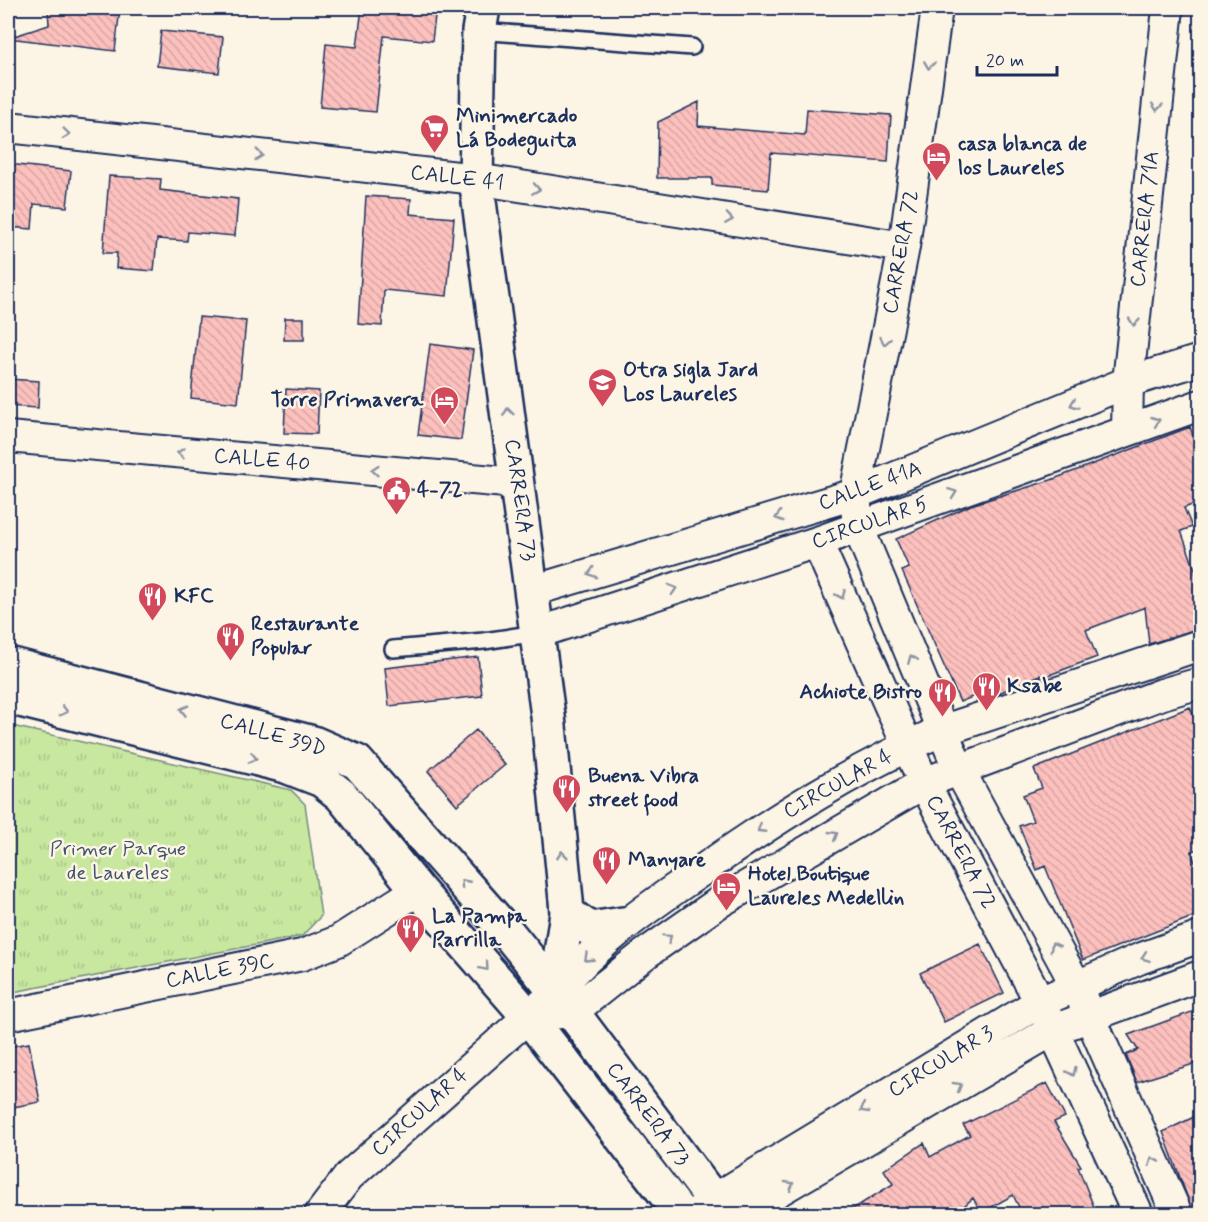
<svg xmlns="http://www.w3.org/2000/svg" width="1208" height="1222" font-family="Mynerve,sans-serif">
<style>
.park{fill:url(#park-tufts);stroke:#728b7e;stroke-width:1.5}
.building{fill:url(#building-back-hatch);stroke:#1b2f5e;stroke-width:1.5}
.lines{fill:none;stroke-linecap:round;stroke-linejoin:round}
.lane-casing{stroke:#1b2f5e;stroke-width:20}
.street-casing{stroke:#1b2f5e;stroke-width:34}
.secondary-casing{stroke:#1b2f5e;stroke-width:38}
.lane{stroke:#fcf5e5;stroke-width:15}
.street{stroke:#fcf5e5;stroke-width:30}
.secondary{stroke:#fcf5e5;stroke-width:33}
.oneway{stroke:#8c92a2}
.labels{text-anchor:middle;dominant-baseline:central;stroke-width:5;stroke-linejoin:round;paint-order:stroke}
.poi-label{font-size:21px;font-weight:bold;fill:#1b2f5e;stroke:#fcf5e5;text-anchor:start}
.street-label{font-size:21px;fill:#1b2f5e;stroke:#fcf5e5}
.park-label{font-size:21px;fill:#3e546b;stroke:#fcf5e5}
</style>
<defs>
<pattern id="park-tufts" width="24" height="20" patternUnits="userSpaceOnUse" patternTransform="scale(1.5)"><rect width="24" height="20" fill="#c8e79f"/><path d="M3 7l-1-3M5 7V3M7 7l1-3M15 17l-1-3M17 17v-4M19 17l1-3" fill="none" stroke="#abc68b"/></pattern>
<pattern id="building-back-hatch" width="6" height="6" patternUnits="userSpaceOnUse" patternTransform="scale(1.5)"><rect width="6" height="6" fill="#fcc0bd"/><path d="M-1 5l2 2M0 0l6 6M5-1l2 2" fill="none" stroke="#d7a5a5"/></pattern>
</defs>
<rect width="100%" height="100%" fill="#fcf5e5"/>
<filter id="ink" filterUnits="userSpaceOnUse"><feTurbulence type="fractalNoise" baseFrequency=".0167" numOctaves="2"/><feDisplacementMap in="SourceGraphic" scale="12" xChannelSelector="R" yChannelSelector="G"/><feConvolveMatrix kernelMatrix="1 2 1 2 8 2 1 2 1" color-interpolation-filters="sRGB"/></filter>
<g filter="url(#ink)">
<path class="park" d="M 8,725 L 291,790 L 305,804 L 321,916 L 302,936 L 8,993 Z"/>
<path class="building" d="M 48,8 L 120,8 L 115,51 L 8,38 L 49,25 Z
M 362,8 L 436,8 L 432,41 L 384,36 L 376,112 L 320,107 L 326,44 L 357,47 Z
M 161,31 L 223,37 L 219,73 L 157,66 Z
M 699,102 L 698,126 L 805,135 L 807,109 L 891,115 L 888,162 L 771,153 L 768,190 L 712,185 L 712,178 L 657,178 L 658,122 Z
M 8,164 L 71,171 L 67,207 L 34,204 L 32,229 L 8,227 Z
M 109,176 L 161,179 L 160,190 L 238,199 L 235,236 L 188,232 L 187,241 L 157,239 L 154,271 L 116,268 L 117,253 L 103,253 Z
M 366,196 L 411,199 L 410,214 L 454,218 L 447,296 L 384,290 L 382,326 L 358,324 Z
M 199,317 L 246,321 L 238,403 L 191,398 Z
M 285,318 L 304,318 L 304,340 L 284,340 Z
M 430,344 L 473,350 L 461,440 L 418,435 Z
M 8,379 L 39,381 L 38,408 L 8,406 Z
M 286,389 L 319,391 L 317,434 L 284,433 Z
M 1190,427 L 1200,455 L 1200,502 L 1184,508 L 1192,527 L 1181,531 L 1200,583 L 1200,628 L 1149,644 L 1145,607 L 1086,630 L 1097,657 L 1041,678 L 1040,675 L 999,693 L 996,687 L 960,702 L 902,571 L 909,568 L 896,539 L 971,505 L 1051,480 Z
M 478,657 L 482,696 L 389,706 L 385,668 Z
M 1190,707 L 1200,733 L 1200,848 L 1191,852 L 1200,874 L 1200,914 L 1083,960 L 1045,866 L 1037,870 L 1019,826 L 1033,821 L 1023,795 L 1042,788 L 1034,769 Z
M 476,730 L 505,765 L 457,805 L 428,771 Z
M 980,944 L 1004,993 L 944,1022 L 920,973 Z
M 1200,1009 L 1200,1062 L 1137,1082 L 1126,1055 L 1138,1050 L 1128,1035 Z
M 29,1043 L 40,1102 L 8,1108 L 8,1047 Z
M 1047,1083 L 1065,1117 L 1054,1122 L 1081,1166 L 1078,1167 L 1097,1215 L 1023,1215 L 1013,1195 L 981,1213 L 973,1198 L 954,1215 L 843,1215 L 893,1184 L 884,1170 L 924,1143 L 930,1157 L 970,1135 L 963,1125 Z
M 1200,1114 L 1200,1215 L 1194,1215 L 1163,1132 Z"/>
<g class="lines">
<defs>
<path id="lane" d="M 479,31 L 692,47
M 393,649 L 484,641 L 537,633"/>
<path id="street" d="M 937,8 L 904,247 L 855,494 L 858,527 L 958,768 L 1076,985 L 1177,1214
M 8,127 L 476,179 L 904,247
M 1127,431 L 1128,382 L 1168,8
M 8,437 L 517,483
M 817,542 L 924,783 L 1040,1002 L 1138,1214
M 532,591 L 855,494 L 1128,382 L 1200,360
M 537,633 L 817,542 L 1200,405
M 549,1014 L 572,1012 L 645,954 L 718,903 L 924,783 L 1162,694 L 1200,683
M 8,1015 L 302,955 L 338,941 L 418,890
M 320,1214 L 349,1176 L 555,993 C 596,943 648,907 701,871 C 778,817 855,768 941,731 L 1200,645
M 695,1214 L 713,1200 L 1040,1002 L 1139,959 L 1200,937
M 739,1214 L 1053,1030 L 1200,976"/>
<path id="secondary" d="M 483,8 L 479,31 L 476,179 L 548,716 L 566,900 L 567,913 L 555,993
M 8,664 L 313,743 L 357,762 L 507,932 L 572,1012 L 724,1214
M 8,697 L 286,766 L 322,780 L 341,795 L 418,890 L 527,1015 L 681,1214
M 567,913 L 590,929 L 623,924"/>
</defs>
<use href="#lane" class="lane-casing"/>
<use href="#street" class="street-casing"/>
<use href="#secondary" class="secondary-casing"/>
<use href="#lane" class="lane"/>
<use href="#street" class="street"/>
<use href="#secondary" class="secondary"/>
</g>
<defs><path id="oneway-chevron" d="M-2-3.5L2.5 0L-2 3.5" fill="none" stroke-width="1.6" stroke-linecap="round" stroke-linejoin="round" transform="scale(1.5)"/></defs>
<g class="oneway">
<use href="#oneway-chevron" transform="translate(929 65) rotate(98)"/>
<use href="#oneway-chevron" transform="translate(1157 107) rotate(96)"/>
<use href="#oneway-chevron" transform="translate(66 134) rotate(6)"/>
<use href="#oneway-chevron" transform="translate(259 155) rotate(6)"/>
<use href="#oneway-chevron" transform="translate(536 189) rotate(9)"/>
<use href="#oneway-chevron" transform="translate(729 219) rotate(9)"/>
<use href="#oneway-chevron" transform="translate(1134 322) rotate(96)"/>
<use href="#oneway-chevron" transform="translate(885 341) rotate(101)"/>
<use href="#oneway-chevron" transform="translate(1074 404) rotate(158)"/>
<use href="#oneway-chevron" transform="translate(508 412) rotate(-98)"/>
<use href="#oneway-chevron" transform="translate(1156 421) rotate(-20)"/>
<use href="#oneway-chevron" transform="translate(181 453) rotate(-175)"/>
<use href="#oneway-chevron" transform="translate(375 470) rotate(-175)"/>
<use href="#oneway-chevron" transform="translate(953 493) rotate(-20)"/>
<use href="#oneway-chevron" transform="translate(779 517) rotate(163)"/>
<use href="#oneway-chevron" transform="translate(592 573) rotate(163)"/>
<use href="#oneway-chevron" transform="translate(673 589) rotate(-18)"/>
<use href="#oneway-chevron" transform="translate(841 595) rotate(66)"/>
<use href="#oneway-chevron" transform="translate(912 659) rotate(-112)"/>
<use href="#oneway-chevron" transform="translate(184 710) rotate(-165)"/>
<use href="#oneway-chevron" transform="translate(64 711) rotate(14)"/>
<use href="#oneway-chevron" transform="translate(253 758) rotate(14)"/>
<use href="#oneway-chevron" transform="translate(761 829) rotate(147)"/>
<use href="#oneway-chevron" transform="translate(834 835) rotate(-31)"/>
<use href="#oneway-chevron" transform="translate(562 855) rotate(-96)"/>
<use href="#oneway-chevron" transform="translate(464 883) rotate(-132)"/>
<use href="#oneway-chevron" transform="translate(668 938) rotate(-35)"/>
<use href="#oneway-chevron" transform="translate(1054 946) rotate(-119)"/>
<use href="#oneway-chevron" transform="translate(1145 957) rotate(160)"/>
<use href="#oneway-chevron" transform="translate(588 958) rotate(137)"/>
<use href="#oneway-chevron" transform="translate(485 967) rotate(49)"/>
<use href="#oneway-chevron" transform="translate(1072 1072) rotate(65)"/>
<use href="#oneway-chevron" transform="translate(958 1086) rotate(-30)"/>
<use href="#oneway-chevron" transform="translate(864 1109) rotate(149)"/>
<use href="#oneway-chevron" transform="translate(1153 1161) rotate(-114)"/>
<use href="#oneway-chevron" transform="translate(790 1185) rotate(-30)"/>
</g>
</g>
<defs>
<symbol id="supermarket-pin" viewBox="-11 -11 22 30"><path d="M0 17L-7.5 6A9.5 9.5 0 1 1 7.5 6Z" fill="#d1495b" stroke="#fcf5e5"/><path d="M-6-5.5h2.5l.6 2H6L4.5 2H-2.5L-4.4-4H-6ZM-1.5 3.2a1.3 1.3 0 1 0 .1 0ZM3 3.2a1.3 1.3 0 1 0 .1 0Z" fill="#fff"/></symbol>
<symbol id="hotel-pin" viewBox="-11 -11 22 30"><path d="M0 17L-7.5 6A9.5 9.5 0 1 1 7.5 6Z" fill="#d1495b" stroke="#fcf5e5"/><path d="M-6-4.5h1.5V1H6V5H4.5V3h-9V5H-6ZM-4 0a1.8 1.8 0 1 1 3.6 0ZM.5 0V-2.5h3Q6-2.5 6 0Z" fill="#fff"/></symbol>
<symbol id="school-pin" viewBox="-11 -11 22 30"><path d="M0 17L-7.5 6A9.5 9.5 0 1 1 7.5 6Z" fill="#d1495b" stroke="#fcf5e5"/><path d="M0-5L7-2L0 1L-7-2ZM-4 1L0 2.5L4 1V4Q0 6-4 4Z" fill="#fff"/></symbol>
<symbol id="civic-pin" viewBox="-11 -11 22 30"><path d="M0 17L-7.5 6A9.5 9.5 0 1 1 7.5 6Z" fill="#d1495b" stroke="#fcf5e5"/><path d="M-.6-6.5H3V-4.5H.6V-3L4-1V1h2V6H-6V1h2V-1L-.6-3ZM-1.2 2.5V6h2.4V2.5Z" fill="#fff"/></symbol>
<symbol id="restaurant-pin" viewBox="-11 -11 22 30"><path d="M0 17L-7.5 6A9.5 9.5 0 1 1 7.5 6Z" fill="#d1495b" stroke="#fcf5e5"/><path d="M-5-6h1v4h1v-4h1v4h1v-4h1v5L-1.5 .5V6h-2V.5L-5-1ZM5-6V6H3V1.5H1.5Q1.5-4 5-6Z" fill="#fff"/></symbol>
</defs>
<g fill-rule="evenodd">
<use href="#supermarket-pin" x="418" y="112" width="33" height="45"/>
<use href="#hotel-pin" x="920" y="140" width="33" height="45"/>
<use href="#school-pin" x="586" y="366" width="33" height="45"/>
<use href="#hotel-pin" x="428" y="384" width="33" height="45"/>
<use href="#civic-pin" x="380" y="474" width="33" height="45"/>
<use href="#restaurant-pin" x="136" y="580" width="33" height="45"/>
<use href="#restaurant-pin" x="214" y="620" width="33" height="45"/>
<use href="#restaurant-pin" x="970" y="670" width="33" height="45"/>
<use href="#restaurant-pin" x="926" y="676" width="33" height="45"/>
<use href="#restaurant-pin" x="550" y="772" width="33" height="45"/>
<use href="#restaurant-pin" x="590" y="844" width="33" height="45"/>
<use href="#hotel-pin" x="710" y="870" width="33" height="45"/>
<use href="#restaurant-pin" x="394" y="912" width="33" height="45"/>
</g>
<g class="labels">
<g class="poi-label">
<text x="456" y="116">Minimercado<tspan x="456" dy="24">Lá Bodeguita</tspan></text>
<text x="958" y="144">casa blanca de<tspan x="958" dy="24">los Laureles</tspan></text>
<text x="623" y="370">Otra sigla Jard<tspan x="623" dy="24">Los Laureles</tspan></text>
<text x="423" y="400" text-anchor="end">Torre Primavera</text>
<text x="417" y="490">4-72</text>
<text x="174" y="596">KFC</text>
<text x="251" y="624">Restaurante<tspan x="251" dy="24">Popular</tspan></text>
<text x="1007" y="686">Ksabe</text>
<text x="922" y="692" text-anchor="end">Achiote Bistro</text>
<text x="588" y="776">Buena Vibra<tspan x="588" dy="24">street food</tspan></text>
<text x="628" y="860">Manyare</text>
<text x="748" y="874">Hotel Boutique<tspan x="748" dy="24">Laureles Medellin</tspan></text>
<text x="432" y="916">La Pampa<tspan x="432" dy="24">Parrilla</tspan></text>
</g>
<g class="street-label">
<text transform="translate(457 178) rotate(7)">CALLE 41</text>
<text transform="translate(1145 219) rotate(-84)">CARRERA 71A</text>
<text transform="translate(901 252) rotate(-80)">CARRERA 72</text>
<text transform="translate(262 460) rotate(5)">CALLE 40</text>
<text transform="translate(870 486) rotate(-20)">CALLE 41A</text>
<text transform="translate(520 500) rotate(82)">CARRERA 73</text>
<text transform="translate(870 523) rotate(-19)">CIRCULAR 5</text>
<text transform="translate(273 735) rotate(16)">CALLE 39D</text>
<text transform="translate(838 784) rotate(-29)">CIRCULAR 4</text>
<text transform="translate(961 852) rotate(62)">CARRERA 72</text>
<text transform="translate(220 971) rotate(-11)">CALLE 39C</text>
<text transform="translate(941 1062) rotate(-31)">CIRCULAR 3</text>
<text transform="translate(420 1112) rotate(-42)">CIRCULAR 4</text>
<text transform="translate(648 1114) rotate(53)">CARRERA 73</text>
</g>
<g class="park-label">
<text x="118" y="849">Primer Parque<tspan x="118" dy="24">de Laureles</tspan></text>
</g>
</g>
<rect width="1208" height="1222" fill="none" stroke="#fcf5e5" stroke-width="30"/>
<rect x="15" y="15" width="1178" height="1192" fill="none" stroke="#1b2f5e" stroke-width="2" filter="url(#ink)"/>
<path d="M977 66v9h80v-9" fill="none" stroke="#1b2f5e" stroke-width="3"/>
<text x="986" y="66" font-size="18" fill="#1b2f5e" stroke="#fcf5e5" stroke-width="4.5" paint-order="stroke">20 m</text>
</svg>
